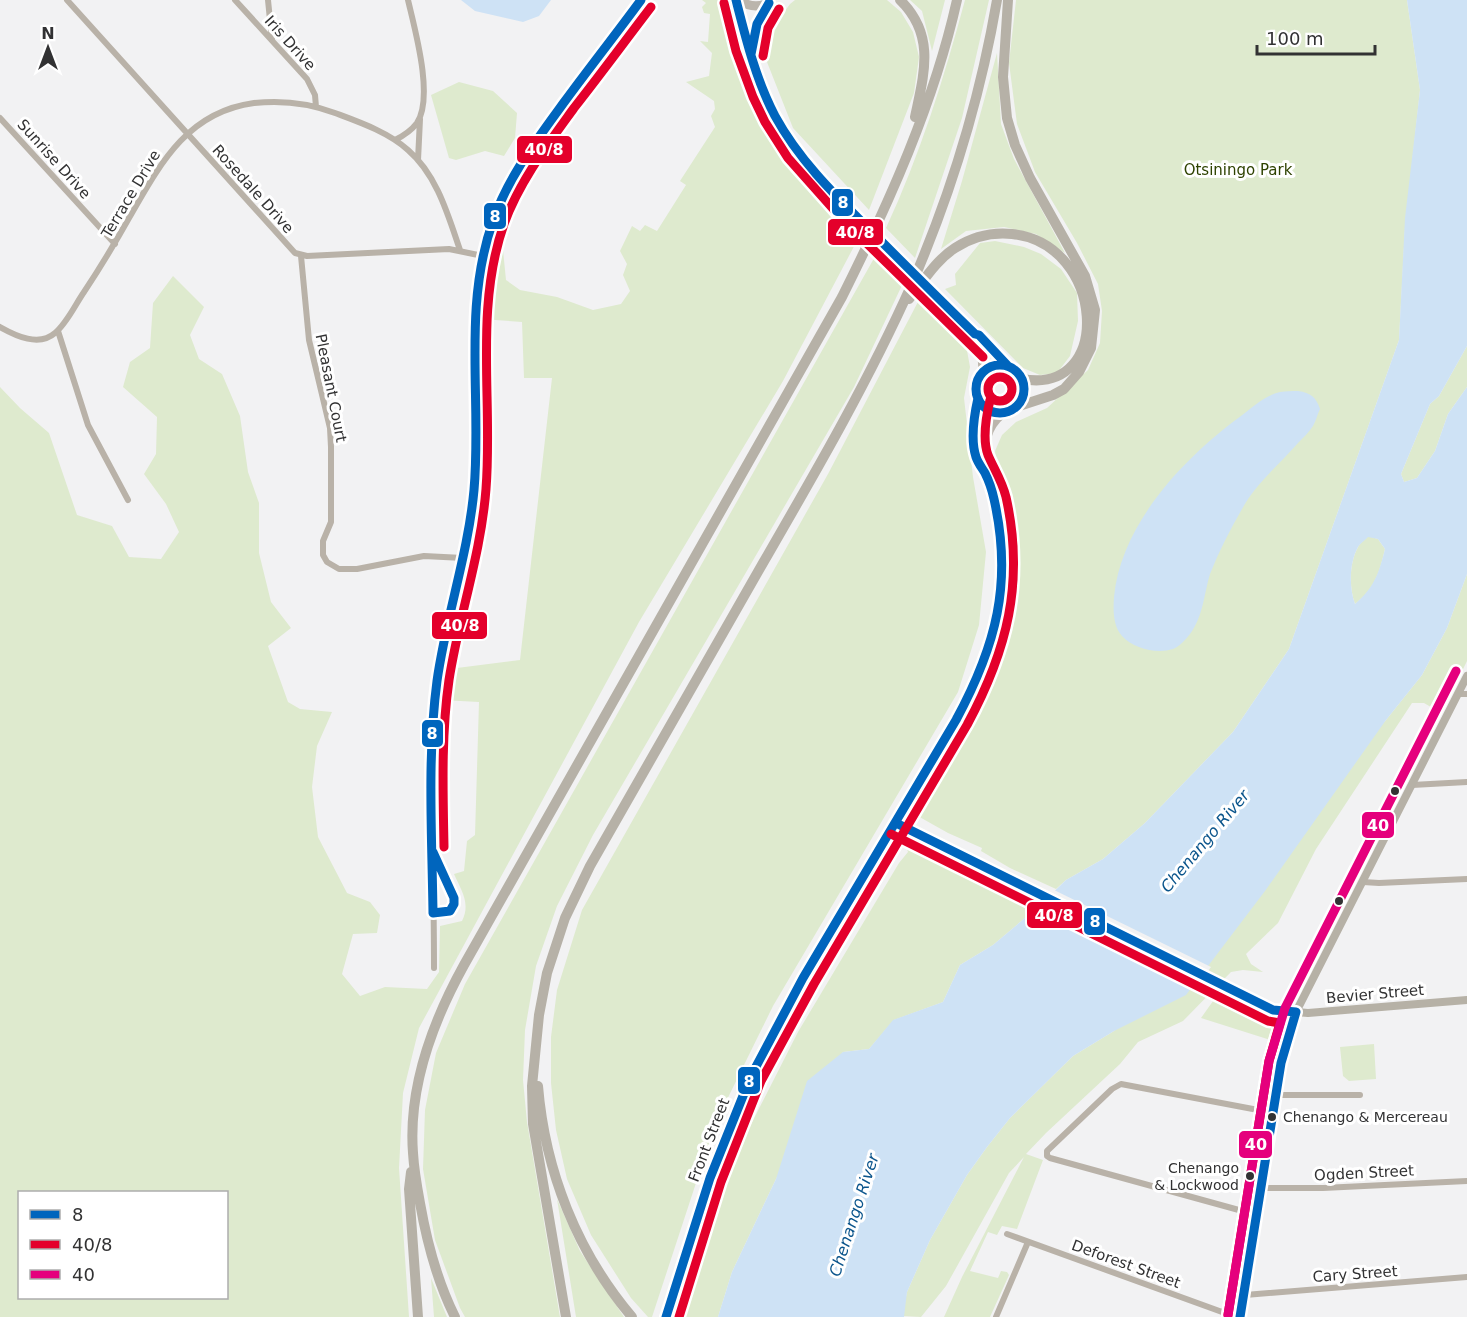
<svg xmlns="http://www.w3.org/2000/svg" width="1467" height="1317" font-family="'DejaVu Sans',sans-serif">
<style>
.green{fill:#deeace;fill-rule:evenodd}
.water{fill:#cee2f5;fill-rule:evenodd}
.pier{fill:#f2f2f3}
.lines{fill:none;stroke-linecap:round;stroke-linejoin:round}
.street{stroke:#b9b2a8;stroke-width:6}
.secondary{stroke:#b6b1a6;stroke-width:8}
.primary{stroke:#bbb5ac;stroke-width:9}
.highway{stroke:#b6b1a7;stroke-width:10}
.bus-1-casing{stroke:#fff;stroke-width:14}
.bus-2-casing{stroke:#fff;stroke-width:14}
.bus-3-casing{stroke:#fff;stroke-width:14}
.bus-1{stroke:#0065bd;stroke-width:9}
.bus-2{stroke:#e4002b;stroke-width:9}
.bus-3{stroke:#e5007d;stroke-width:9}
.bus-dot{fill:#323233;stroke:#fff;stroke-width:2}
.labels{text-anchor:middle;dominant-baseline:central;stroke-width:6;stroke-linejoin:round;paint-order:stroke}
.bus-label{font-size:14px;fill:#323233;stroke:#fff;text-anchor:start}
.street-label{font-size:15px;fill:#323233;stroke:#fff}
.park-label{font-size:15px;fill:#2e4200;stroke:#fff}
.water-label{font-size:16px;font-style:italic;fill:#0b558c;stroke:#fff}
.line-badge{stroke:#fff;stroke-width:2}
.badge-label{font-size:16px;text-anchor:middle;font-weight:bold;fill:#fff}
</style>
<rect width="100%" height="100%" fill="#f2f2f3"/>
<path class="green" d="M 702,0 L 729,0 L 732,31 L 747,98 L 791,172 L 860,235 L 783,381 L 639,622 L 419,1028 L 403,1093 L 399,1168 L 409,1317 L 0,1317 L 0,387 L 20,408 L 49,433 L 77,515 L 112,526 L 129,557 L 161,559 L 179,532 L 166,504 L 144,474 L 156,454 L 157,417 L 123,387 L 130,362 L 150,348 L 153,303 L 173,276 L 204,307 L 190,335 L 199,359 L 222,374 L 240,416 L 248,472 L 259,503 L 259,553 L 271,602 L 291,628 L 268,646 L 288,702 L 300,709 L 332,712 L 317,746 L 312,787 L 318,837 L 347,893 L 370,902 L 380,915 L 377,933 L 353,934 L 342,974 L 360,996 L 385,987 L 427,989 L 439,972 L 440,926 L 462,921 C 471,903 461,890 454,874 L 464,871 L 467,841 L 475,835 L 479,702 L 441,700 L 449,669 L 520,660 L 552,378 L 524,378 L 522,322 L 481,319 L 493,248 L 503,250 L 506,280 L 520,290 L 557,297 L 593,310 L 621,304 L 630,291 L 623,275 L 627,264 L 620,251 L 632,226 L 640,231 L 645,225 L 657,231 L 686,185 L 680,181 L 715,127 L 711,116 L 715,109 L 714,101 L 686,82 L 709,76 L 712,53 L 700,41 L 708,42 L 710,14 L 704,13 L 702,7 L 706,3 ZM 226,1192 L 226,1298 L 20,1298 L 20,1192 Z
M 795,0 L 887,0 L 901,12 L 913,32 L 919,57 L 914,93 L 869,210 L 793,128 L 767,62 L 769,42 L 777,22 L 790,4 Z
M 910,0 L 945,0 L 932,51 L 922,11 Z
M 965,0 L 989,0 L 962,118 L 915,258 L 886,228 C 920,155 944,78 965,0 Z
M 1016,0 L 1407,0 L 1420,90 L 1405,228 L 1399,340 L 1289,649 L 1233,732 L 1145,823 L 1103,859 L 1066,880 L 1056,889 L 1010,868 L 981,851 L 982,848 L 948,833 L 916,815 L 920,809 L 919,805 L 925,799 L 992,676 L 1009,621 L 1013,587 L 1013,549 L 1009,517 L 999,481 L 995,451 L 1002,435 L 1016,422 L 1047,408 L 1088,370 L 1100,343 L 1102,311 L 1098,284 L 1077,243 L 1035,172 L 1017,124 L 1009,63 Z
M 997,53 L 1001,124 L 1014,159 L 1065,253 L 1036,234 L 1004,227 L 966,231 L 941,249 L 962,181 Z
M 459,82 L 493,91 L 517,113 L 515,138 L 504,156 L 485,151 L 456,160 L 449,158 L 431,95 Z
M 995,241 L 1024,247 L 1041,254 L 1061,269 L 1077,293 L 1078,321 L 1070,356 L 1057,373 L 1040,375 L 1023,368 L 945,289 L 956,285 L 955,274 L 980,243 Z
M 877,253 L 904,281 L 854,387 L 593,835 L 557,906 L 536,966 L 525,1030 L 523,1080 L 527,1122 L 560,1317 L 465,1317 L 460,1308 L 435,1240 L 423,1169 L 425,1110 L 436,1053 L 465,984 Z
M 920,298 L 966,345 L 970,367 L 964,398 L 973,477 L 986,552 L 979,625 L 958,692 L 773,1006 L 716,1122 L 652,1317 L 648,1317 L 631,1298 L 591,1235 L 567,1179 L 556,1130 L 551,1083 L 551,1037 L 557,990 L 582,910 L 828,474 Z
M 1467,346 L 1467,387 L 1448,414 L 1435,451 L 1417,478 L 1404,482 L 1401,474 L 1430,404 L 1439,396 Z
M 1368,536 L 1378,539 L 1385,549 C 1379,574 1375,588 1355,604 C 1349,588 1349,563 1358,547 C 1360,543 1365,540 1368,536 Z
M 1467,574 L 1467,661 L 1444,708 L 1436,710 L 1424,703 L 1412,703 L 1316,849 L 1278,923 L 1246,954 L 1251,964 L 1263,972 L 1243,970 L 1231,972 L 1183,1021 L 1138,1042 L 1120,1064 L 1046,1133 L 1026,1154 L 1043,1160 L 1017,1229 L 1002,1226 L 997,1235 L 988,1232 L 970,1271 L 998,1278 L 1001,1271 L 1007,1272 L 1009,1275 L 990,1317 L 944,1317 L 962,1277 L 1024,1157 L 1009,1173 L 946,1286 L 921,1317 L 902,1316 L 907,1292 L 930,1240 L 967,1175 L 987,1147 L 1010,1118 L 1073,1056 L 1114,1031 L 1386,720 L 1422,675 L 1447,628 Z
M 906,846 L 917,847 L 1038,907 L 993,945 L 960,965 L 943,1002 L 894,1020 L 869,1049 L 843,1052 L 776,1179 L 732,1272 L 718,1317 L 678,1317 L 740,1146 L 798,1032 L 899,863 L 908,852 Z
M 1218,994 L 1276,1024 L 1278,1037 L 1277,1042 L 1201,1018 Z
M 1374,1044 L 1376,1079 L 1349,1081 L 1343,1076 L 1340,1047 Z
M 557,1199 L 580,1251 L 624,1317 L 576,1317 Z
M 431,1278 L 447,1317 L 434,1317 Z"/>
<path class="water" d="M 461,0 L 551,0 L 539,16 L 523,22 L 475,11 Z
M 1407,0 L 1467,0 L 1467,346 L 1439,396 L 1430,404 L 1401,474 L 1404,482 L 1417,478 L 1435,451 L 1448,414 L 1467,387 L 1467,574 L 1447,628 L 1422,675 L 1386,720 L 1265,891 L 1186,995 L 1114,1031 L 1073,1056 L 1010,1118 L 987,1147 L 967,1175 L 930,1240 L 907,1292 L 904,1317 L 718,1317 L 732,1272 L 776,1179 L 807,1081 L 843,1052 L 869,1049 L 893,1020 L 943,1002 L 960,965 L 993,945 L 1038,907 L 1066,880 L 1103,859 L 1145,823 L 1233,732 L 1289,649 L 1399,340 L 1405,218 L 1420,90 ZM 1368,537 L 1378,539 L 1385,549 C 1379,573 1374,588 1355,604 C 1349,588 1349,563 1358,547 C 1360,544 1365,540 1368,537 Z
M 1298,391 C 1311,393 1316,397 1320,409 C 1317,415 1316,421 1313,426 C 1309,432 1303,438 1298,443 C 1279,465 1256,483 1242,509 C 1230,530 1219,551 1210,574 C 1204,594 1203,617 1190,634 C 1186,639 1179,647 1173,649 C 1157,654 1134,649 1122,636 C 1113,626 1113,610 1114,597 C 1121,523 1185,457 1241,416 C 1254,406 1264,396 1280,392 C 1286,391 1292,391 1298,391 Z"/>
<path class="pier" d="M 1052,889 L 1211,967 L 1198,984 L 1036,904 Z"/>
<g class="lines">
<path class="street" d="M 67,0 L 295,253 L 307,256 L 449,249 L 483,256
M 235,0 L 307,79 L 315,95 L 316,107
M 268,0 L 272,40
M 0,118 L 115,244
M 395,140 C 403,136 411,131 417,123 C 434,97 415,30 408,0
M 418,160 L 420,119
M 301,256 L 309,340 L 330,428 L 331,447 L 331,522 L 323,541 L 323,555 L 327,562 L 339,569 L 357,569 L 424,556 L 463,558
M 0,327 C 16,336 39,347 55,333 C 67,323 75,305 84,292 C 100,268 115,243 129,218 C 160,164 187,112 254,103 C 282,100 309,103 335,113 C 359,122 388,132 408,150 C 437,175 448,215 460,250
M 58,331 L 88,425 L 128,500
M 1458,694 L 1467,694
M 1412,785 L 1467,782
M 1363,882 L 1379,883 L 1467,879
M 434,968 C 434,917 433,865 432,814 C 432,777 430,739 434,701 C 443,630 467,562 474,490 C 481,401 461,306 493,220 C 511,174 540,133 570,94 C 594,62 618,31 641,0
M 1277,1095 L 1360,1095
M 1262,1188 L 1323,1188 L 1467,1181
M 1257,1215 L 1050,1158 L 1047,1156 L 1047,1151 L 1112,1089 L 1121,1084 L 1274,1113
M 1007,1234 L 1236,1317
M 1245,1295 L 1467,1277
M 996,1317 L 1028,1242"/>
<path class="secondary" d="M 896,823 L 1273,1010 L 1308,1013 L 1467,1000
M 1240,1317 L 1281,1063 L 1296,1012 L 1467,676"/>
<path class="primary" d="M 736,0 L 748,48 L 751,54 C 756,68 760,84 766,97 C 789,149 828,188 867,227 C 903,263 939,299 975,334 L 979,335 C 989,345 998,357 1008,366 C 1013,370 1019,372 1022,378 C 1025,385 1025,394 1021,401 C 1018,408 1011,413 1003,413 C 966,417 968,355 1009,366
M 739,0 C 749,7 759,8 770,2
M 751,54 L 757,24 L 769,3
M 975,334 L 982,355 L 983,372
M 984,467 C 985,446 984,429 1002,414
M 666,1317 C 694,1225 721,1129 767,1043 C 814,956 868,873 917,787 C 943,742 972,698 989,649 C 1005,601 1006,548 994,500 C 990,484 988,476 979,463 C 970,448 974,415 978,398"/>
<path class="highway" d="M 900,0 C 936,35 924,74 915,117
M 1008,0 L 1003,77 L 1007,118 L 1015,145 L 1030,178 L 1085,276 L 1095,310 L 1091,348 L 1079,372 L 1064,389 L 1053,395 L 1016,407
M 909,299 C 923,282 936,260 955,248 C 972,237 992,232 1012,234 C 1105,243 1115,396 1022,379
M 538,1086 C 545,1171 577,1252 632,1317
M 411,1172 L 409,1189 L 418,1317
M 455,1317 C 437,1281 427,1243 420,1203 C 417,1187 414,1170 413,1153 C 408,1087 432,1023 464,965 L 842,297 C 889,203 934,103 957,0
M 566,1317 L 533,1124 L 532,1086 L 539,1015 L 547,973 L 565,918 L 590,866 C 648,765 706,664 763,563 C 815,473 868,382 911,286 C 951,194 980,99 997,0"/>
<defs>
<path id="bus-1" d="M 736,0 C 746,39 756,80 775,116 C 800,162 838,198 875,235 C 908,268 941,301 975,334 L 979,335 L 1008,366
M 751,54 L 757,24 L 769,3
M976 389a24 24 0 1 1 48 0a24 24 0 1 1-48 0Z
M 896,823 L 1273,1010 L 1296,1012
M 433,852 L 454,898 L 454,904 L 450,911 L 433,913 C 432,836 427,757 437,681 C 446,616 468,555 474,490 C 482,400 462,308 493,221 C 508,177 538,138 565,101 C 590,67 616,34 641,0
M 666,1317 L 710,1178 L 751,1076 L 803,978 L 956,720 C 996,646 1013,583 994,499 C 992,490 989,481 985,473 C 982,468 978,463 976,457 C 970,439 974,416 978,398
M 1240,1317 L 1281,1063 L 1296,1012"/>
<path id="bus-2" d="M 724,3 L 736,51 L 753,97 L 765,122 L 788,158 L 844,221 L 983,357
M 763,56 L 768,28 L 779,9
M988 389a12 12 0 1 1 24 0a12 12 0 1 1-24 0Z
M 891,834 L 1268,1021 L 1280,1023 L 1269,1061 L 1228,1315
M 444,847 C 443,792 441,735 449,680 C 459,616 481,554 486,489 C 493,401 474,309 504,224 C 519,182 548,144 574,108 C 600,75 625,41 651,7
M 679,1317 L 721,1182 L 761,1081 L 814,984 L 967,725 C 1007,651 1025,582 1006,497 C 1002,481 994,469 988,455 C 982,439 986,417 990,400"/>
<path id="bus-3" d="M 1228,1315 L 1269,1061 L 1285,1008 L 1456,671"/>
</defs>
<use href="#bus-1" class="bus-1-casing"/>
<use href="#bus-2" class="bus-2-casing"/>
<use href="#bus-3" class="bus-3-casing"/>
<use href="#bus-1" class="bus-1"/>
<use href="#bus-2" class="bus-2"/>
<use href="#bus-3" class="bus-3"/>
</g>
<g class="bus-dot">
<circle cx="1395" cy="791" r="5"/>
<circle cx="1339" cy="901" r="5"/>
<circle cx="1272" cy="1117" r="5"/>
<circle cx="1250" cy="1176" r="5"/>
</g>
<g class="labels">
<g class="bus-label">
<text x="1283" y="1117">Chenango &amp; Mercereau</text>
<text x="1239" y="1168" text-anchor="end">Chenango<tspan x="1239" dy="17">&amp; Lockwood</tspan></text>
</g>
<g class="street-label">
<text transform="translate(290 43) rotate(48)">Iris Drive</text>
<text transform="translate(54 159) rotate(48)">Sunrise Drive</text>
<text transform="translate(253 189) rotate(48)">Rosedale Drive</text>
<text transform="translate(131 194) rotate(-59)">Terrace Drive</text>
<text transform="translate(331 388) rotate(79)">Pleasant Court</text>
<text transform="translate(1375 994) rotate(-5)">Bevier Street</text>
<text transform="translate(709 1140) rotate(-69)">Front Street</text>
<text transform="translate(1364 1173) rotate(-3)">Ogden Street</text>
<text transform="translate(1126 1264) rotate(20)">Deforest Street</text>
<text transform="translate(1355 1274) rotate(-4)">Cary Street</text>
</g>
<g class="park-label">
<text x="1238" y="170">Otsiningo Park</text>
</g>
<g class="water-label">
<text transform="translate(1205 841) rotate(-50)">Chenango River</text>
<text transform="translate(854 1215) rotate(-72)">Chenango River</text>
</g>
</g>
<g class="line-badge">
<rect x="516" y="135" width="57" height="29" rx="6" fill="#e4002b"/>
<rect x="831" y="188" width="23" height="29" rx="6" fill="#0065bd"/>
<rect x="483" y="202" width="24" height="28" rx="6" fill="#0065bd"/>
<rect x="827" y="218" width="57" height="28" rx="6" fill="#e4002b"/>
<rect x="431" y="611" width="57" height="29" rx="6" fill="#e4002b"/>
<rect x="421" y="719" width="23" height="29" rx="6" fill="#0065bd"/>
<rect x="1361" y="811" width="34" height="28" rx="6" fill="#e5007d"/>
<rect x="1026" y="901" width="57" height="28" rx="6" fill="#e4002b"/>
<rect x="1083" y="907" width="23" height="29" rx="6" fill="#0065bd"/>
<rect x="737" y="1066" width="24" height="29" rx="6" fill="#0065bd"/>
<rect x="1238" y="1130" width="35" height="29" rx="6" fill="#e5007d"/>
</g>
<g class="badge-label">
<text x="544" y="155">40/8</text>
<text x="843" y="208">8</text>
<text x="495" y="222">8</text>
<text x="855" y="238">40/8</text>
<text x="460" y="631">40/8</text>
<text x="432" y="739">8</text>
<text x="1378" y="831">40</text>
<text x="1054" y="921">40/8</text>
<text x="1095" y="927">8</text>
<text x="749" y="1087">8</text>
<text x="1256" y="1150">40</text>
</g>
<rect x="18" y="1191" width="210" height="108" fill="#ffffff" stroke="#adadad" stroke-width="1.5"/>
<rect x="30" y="1210" width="30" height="9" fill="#0065bd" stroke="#adadad" stroke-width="1.5"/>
<text x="72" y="1221" font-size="18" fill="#323233">8</text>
<rect x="30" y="1240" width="30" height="9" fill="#e4002b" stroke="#adadad" stroke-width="1.5"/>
<text x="72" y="1251" font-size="18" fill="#323233">40/8</text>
<rect x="30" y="1270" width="30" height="9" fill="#e5007d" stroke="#adadad" stroke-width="1.5"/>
<text x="72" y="1281" font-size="18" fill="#323233">40</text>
<g transform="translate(48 48)" stroke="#ffffff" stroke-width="4.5" paint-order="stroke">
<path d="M0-4.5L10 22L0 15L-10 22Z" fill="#323233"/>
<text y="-9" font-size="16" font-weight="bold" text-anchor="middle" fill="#323233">N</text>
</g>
<path d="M1257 45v9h118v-9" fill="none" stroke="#323233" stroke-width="3"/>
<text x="1266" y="45" font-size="18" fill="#323233" stroke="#ffffff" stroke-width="4.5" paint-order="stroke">100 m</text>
</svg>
